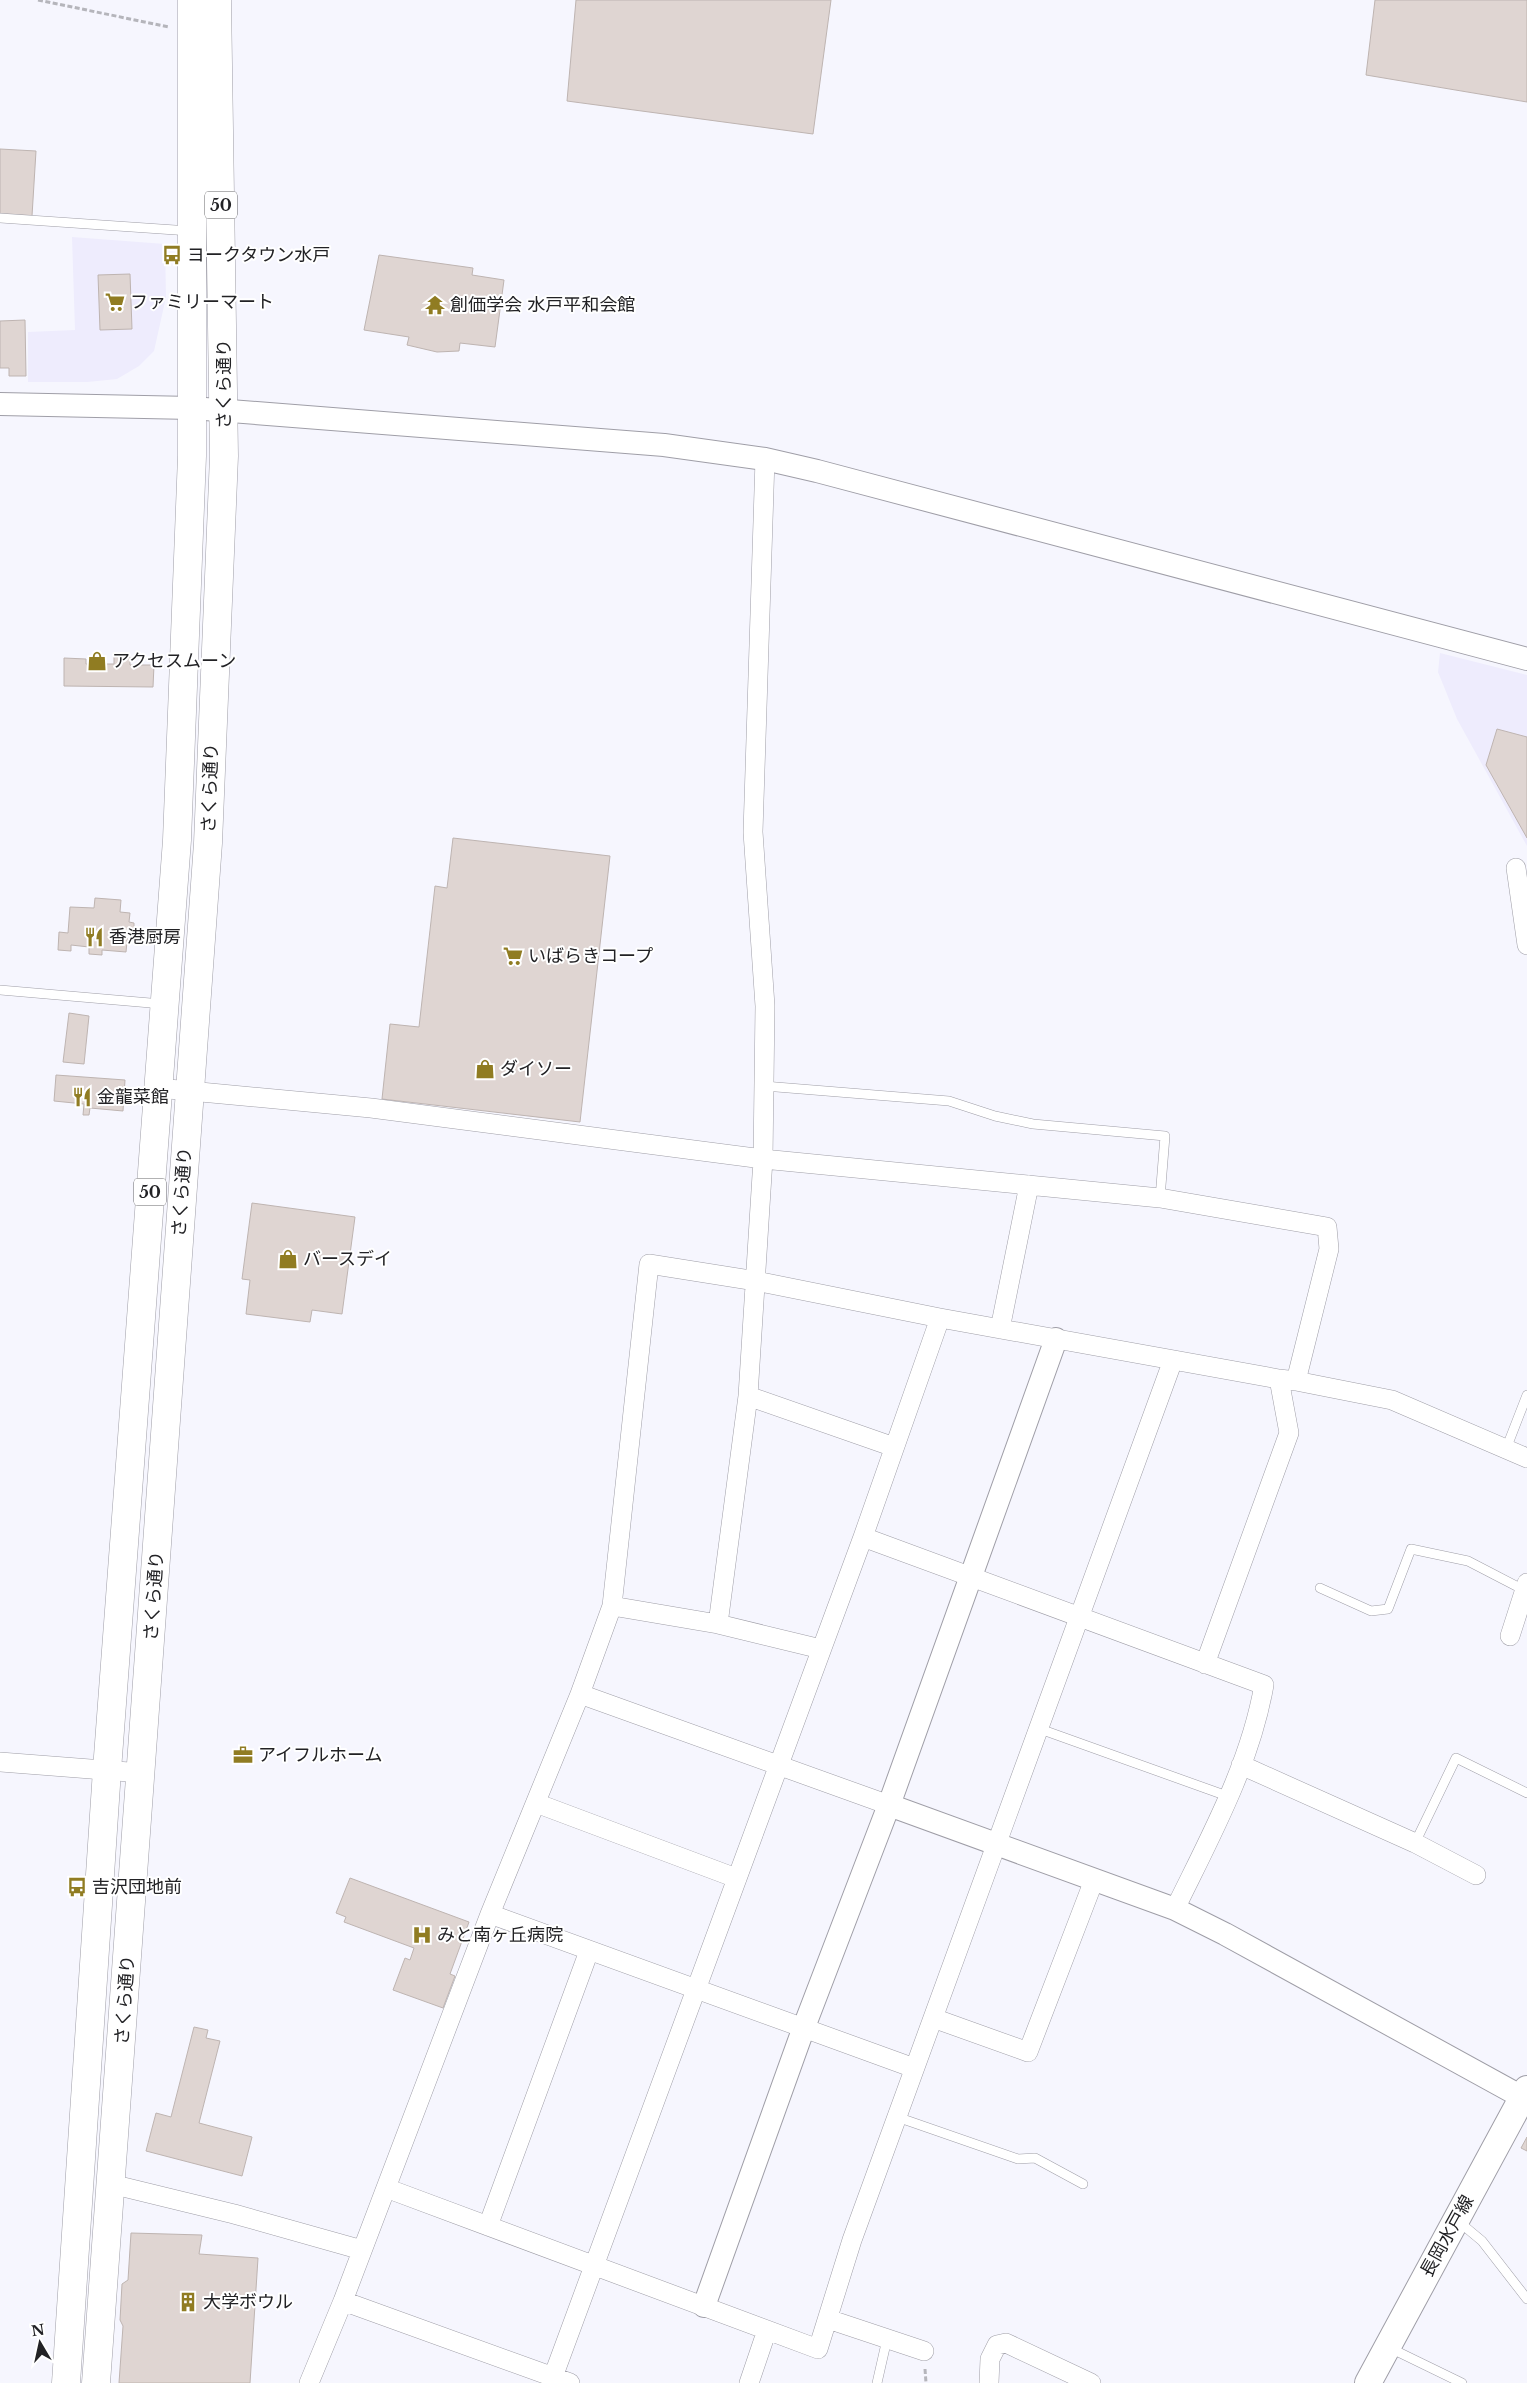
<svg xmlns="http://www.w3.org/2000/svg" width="1527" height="2383" font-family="'Libre Baskerville','Noto Sans JP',serif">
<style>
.built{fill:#eeecfd}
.building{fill:#dfd5d2;stroke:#beb4b1}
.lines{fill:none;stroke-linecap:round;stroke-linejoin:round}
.service-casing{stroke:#9f9ea7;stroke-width:10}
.minor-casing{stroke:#9f9ea7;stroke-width:20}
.tertiary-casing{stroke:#9f9ea7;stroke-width:24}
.secondary-casing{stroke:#9f9ea7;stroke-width:28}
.primary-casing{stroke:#9f9ea7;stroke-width:29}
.path{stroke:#b5b5bb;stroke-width:3;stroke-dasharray:5 2.5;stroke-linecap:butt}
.service{stroke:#fff;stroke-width:9}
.minor{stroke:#fff;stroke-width:19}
.tertiary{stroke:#fff;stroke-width:22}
.secondary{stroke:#fff;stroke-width:26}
.primary{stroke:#fff;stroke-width:28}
.labels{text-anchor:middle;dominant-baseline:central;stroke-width:4;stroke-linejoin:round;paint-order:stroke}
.shield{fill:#fff;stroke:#646466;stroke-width:1}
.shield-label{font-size:16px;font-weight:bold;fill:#222225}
.poi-label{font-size:18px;fill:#222225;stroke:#fff;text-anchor:start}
.street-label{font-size:18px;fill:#222225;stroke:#fff}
</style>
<rect width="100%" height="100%" fill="#f6f6fe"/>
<path class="built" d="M 72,237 L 165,244 L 166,297 L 154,351 L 139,366 L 117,379 L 87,382 L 28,382 L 28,332 L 75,330 Z
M 1440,653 L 1527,675 L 1527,846 L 1457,719 L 1438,672 Z"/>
<path class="building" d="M 576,0 L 831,0 L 813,134 L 567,101 Z
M 1375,0 L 1527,0 L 1527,102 L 1366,75 Z
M 0,149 L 36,151 L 32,216 L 0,214 Z
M 379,255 L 473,268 L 472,275 L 504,280 L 495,347 L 460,343 L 459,351 L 437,352 L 407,345 L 409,337 L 364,330 Z
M 130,274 L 132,329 L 100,330 L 98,275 Z
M 25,320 L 26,376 L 9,376 L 9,368 L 0,368 L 0,321 Z
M 114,657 L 130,657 L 130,665 L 154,665 L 153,687 L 64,686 L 64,658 L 86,659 L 86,664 L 114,664 Z
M 1497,729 L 1527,737 L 1527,838 L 1486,765 Z
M 453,838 L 610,856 L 580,1122 L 382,1099 L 390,1024 L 419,1027 L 435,886 L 447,888 Z
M 95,898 L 121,900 L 120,912 L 130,913 L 129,922 L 134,923 L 134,931 L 128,931 L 126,952 L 102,950 L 102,955 L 89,954 L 89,947 L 71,945 L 71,951 L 58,950 L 59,932 L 68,933 L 70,907 L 94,908 Z
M 69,1013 L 89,1016 L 84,1064 L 63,1062 Z
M 56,1075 L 125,1080 L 123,1111 L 90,1108 L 89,1115 L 83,1115 L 84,1104 L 54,1101 Z
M 252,1203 L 355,1217 L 342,1314 L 312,1310 L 310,1322 L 246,1314 L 250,1280 L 242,1279 Z
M 350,1878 L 469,1922 L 450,1974 L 455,1976 L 443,2008 L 393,1990 L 405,1958 L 410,1960 L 414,1948 L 344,1922 L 346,1917 L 336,1913 Z
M 194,2027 L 208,2030 L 206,2038 L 220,2041 L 199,2123 L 252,2137 L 242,2176 L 146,2151 L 156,2113 L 171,2117 Z
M 1527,2137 L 1527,2151 L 1521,2148 Z
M 131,2233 L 202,2235 L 199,2254 L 258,2258 L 250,2383 L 119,2383 L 123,2326 L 120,2320 L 122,2284 L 128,2280 Z"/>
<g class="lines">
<defs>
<path id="service" d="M 0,218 L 190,231
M 0,990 L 162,1004
M 764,1086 L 949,1101 L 995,1116 L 1033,1124 L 1165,1136 L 1160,1198
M 1506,1449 L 1527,1395
M 1320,1588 L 1371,1611 L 1388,1609 L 1411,1549 L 1468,1561 L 1524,1590
M 1040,1729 L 1230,1797
M 1415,1843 L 1456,1758 L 1527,1793
M 897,2117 L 1018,2159 L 1035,2158 L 1083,2184
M 1458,2221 L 1482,2241 L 1527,2299
M 1390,2348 L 1462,2383
M 877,2383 L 887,2339"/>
<path id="minor" d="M 1516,868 L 1527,945
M 158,1088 L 371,1108 L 763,1159 L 1160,1198 L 1327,1227 L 1329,1249 L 1296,1381
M 1000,1329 L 1029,1185
M 748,1396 L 894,1447
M 863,1537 L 1264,1685 C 1250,1765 1210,1837 1175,1909
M 612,1606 L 718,1624 L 821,1649
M 718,1624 L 748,1396 L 763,1159 L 765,1006 L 753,832 L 765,459
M 1510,1636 L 1527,1583
M 1205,1664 L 1289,1433 L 1279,1379
M 580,1694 L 889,1805
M 0,1762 L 142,1773
M 1241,1765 L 1415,1843 L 1476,1875
M 536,1803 L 736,1878
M 490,1914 L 914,2068
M 933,2018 L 1028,2052 L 1094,1880
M 111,2184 L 234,2214 L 362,2250
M 386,2188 L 818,2349 L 852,2240 L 1173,1360
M 488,2226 L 589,1951
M 343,2301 L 570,2383
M 828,2319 L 924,2351
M 553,2377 L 863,1537 L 940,1318
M 309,2383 L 343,2301 L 490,1914 L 580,1694 L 612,1606 L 649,1264 L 756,1281 L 940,1318 L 1279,1379 L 1296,1381 L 1392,1400 L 1527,1458
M 749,2383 L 767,2330
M 989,2383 L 990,2359 L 997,2345 L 1006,2343 L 1091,2383"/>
<path id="tertiary" d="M 0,404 L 192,408 L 664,445 L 765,459 L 817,471 L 1527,659
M 889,1805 L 1175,1909 L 1225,1934 L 1522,2097
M 704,2306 L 804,2027 L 889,1805 L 1056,1339"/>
<path id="secondary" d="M 1368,2383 L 1527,2089"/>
<path id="primary" d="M 66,2383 L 107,1770 L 177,840 L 192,456 L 192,0
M 96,2383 L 208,843 L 224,456 L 217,0"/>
</defs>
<use href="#service" class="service-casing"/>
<use href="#minor" class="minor-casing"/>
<use href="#tertiary" class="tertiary-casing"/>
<use href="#secondary" class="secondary-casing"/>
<use href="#primary" class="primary-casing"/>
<path class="path" d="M 38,0 L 169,27
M 925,2369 L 926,2383"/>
<use href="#service" class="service"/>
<use href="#minor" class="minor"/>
<use href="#tertiary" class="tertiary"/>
<use href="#secondary" class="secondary"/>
<use href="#primary" class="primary"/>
</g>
<defs>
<symbol id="bus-bare" viewBox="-9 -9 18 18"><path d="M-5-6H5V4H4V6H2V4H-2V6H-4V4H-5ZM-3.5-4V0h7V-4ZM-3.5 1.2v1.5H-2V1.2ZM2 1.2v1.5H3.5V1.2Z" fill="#907c22" stroke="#fff" stroke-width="2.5" paint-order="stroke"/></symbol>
<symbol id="supermarket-bare" viewBox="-9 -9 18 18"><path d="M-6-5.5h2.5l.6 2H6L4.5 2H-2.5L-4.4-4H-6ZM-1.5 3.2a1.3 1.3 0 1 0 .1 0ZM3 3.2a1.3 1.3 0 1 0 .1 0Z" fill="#907c22" stroke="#fff" stroke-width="2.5" paint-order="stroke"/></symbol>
<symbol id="temple-bare" viewBox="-9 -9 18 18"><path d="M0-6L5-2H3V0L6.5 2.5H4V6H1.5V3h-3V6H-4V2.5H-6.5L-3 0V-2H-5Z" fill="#907c22" stroke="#fff" stroke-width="2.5" paint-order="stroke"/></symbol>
<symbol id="shop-bare" viewBox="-9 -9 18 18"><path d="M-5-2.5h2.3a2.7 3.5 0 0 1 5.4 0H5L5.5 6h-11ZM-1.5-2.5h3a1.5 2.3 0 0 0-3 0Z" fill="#907c22" stroke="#fff" stroke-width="2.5" paint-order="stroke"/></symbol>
<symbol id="restaurant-bare" viewBox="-9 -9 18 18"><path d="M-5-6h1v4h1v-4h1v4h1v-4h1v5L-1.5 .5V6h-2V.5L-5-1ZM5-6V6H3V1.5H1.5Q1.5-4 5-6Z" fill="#907c22" stroke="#fff" stroke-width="2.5" paint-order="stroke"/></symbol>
<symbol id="office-bare" viewBox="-9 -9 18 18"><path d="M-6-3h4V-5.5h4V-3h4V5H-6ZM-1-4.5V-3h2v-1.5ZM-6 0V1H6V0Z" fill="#907c22" stroke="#fff" stroke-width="2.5" paint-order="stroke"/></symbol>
<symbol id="hospital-bare" viewBox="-9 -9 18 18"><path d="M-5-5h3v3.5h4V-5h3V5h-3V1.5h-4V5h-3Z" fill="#907c22" stroke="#fff" stroke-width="2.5" paint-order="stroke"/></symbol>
<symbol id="building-bare" viewBox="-9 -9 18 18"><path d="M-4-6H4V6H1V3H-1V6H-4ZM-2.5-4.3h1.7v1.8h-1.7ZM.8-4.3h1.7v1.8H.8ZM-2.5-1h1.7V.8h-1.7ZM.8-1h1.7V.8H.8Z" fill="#907c22" stroke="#fff" stroke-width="2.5" paint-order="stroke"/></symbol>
</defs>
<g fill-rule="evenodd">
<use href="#bus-bare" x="158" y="241" width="28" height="28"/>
<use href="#supermarket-bare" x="101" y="288" width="28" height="28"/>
<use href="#temple-bare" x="421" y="291" width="28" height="28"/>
<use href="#shop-bare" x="83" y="647" width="28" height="28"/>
<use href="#restaurant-bare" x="80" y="923" width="28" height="28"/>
<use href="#supermarket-bare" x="499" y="942" width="28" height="28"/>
<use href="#shop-bare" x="471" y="1055" width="28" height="28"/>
<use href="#restaurant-bare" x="68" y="1083" width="28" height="28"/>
<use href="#shop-bare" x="274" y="1245" width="28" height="28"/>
<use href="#office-bare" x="229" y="1741" width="28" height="28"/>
<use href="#bus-bare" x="63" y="1873" width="28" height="28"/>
<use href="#hospital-bare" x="408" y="1921" width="28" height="28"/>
<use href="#building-bare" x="174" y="2288" width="28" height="28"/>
</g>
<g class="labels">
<g class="shield">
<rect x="205" y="191.5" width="32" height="27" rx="4"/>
<rect x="134" y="1178.5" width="32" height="27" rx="4"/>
</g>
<g class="shield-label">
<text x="221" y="205">50</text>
<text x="150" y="1192">50</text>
</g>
<g class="poi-label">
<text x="187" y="255">ヨークタウン水戸</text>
<text x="130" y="302">ファミリーマート</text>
<text x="450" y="305">創価学会 水戸平和会館</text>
<text x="112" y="661">アクセスムーン</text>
<text x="109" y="937">香港厨房</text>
<text x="528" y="956">いばらきコープ</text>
<text x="500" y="1069">ダイソー</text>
<text x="97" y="1097">金龍菜館</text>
<text x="303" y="1259">バースデイ</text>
<text x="258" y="1755">アイフルホーム</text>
<text x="92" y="1887">吉沢団地前</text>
<text x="437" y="1935">みと南ヶ丘病院</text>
<text x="203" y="2302">大学ボウル</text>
</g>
<g class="street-label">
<text transform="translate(224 384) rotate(-90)">さくら通り</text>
<text transform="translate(210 788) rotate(-88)">さくら通り</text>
<text transform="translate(182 1192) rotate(-86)">さくら通り</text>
<text transform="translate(154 1596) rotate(-86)">さくら通り</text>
<text transform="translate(125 2000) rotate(-86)">さくら通り</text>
<text transform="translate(1447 2236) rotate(-61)">長岡水戸線</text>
</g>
</g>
<g transform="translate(40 2343) rotate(351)" stroke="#ffffff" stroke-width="4" paint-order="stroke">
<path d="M0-4L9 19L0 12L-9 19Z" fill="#222225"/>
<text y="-8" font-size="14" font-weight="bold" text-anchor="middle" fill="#222225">N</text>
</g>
</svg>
